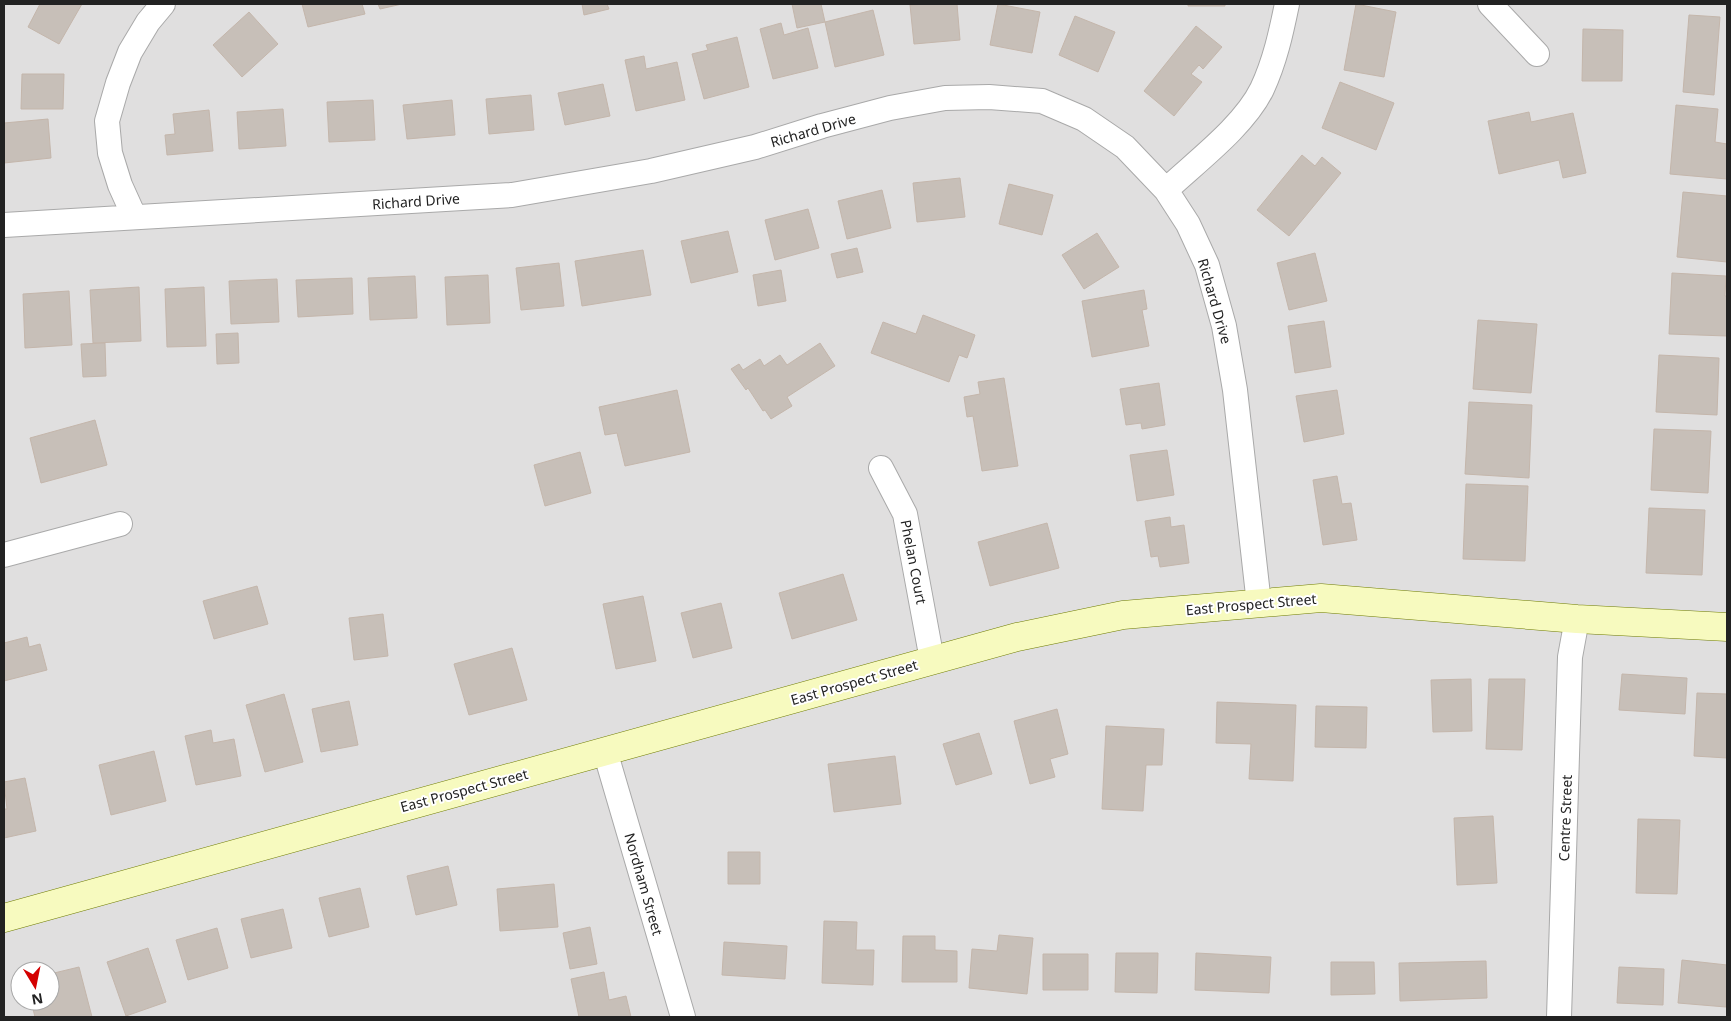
<svg xmlns="http://www.w3.org/2000/svg" width="1731" height="1021" font-family="'Noto Sans',sans-serif">
<style>
.residential{fill:#e0dfdf;fill-rule:evenodd}
.building{fill:#c7bfb8;stroke:#c4b6ab}
.lines{fill:none;stroke-linecap:round;stroke-linejoin:round}
.street-casing{stroke:#a9a9a9;stroke-width:26}
.secondary-casing{stroke:#707d05;stroke-width:29}
.street{stroke:#fff;stroke-width:24}
.secondary{stroke:#f7fabf;stroke-width:28}
.labels{text-anchor:middle;dominant-baseline:central;stroke-width:4;stroke-linejoin:round;paint-order:stroke}
.street-label{font-size:14px;fill:#222;stroke:#fff}
</style>
<rect width="100%" height="100%" fill="#f2efe9"/>
<path class="residential" d="M 4,4 L 1727,4 L 1727,1017 L 4,1017 ZM 20,971 L 50,971 L 50,1001 L 20,1001 Z"/>
<path class="building" d="M 40,4 L 82,4 L 59,44 L 28,27 Z
M 302,4 L 362,4 L 365,14 L 308,27 Z
M 378,4 L 402,4 L 380,9 Z
M 582,4 L 607,4 L 609,9 L 584,15 Z
M 792,4 L 821,4 L 825,22 L 797,28 Z
M 927,4 L 957,4 L 960,40 L 914,44 L 910,5 Z
M 998,4 L 1040,12 L 1032,53 L 990,45 Z
M 1188,4 L 1225,4 L 1225,6 L 1188,6 Z
M 1356,4 L 1396,12 L 1384,77 L 1344,70 Z
M 873,10 L 884,55 L 835,67 L 825,22 Z
M 249,12 L 278,44 L 242,77 L 213,45 Z
M 1689,15 L 1720,17 L 1714,95 L 1683,92 Z
M 1075,16 L 1115,32 L 1098,72 L 1059,55 Z
M 781,23 L 784,35 L 808,28 L 818,68 L 773,79 L 760,29 Z
M 1196,26 L 1222,47 L 1203,69 L 1199,65 L 1191,74 L 1202,82 L 1174,116 L 1144,91 Z
M 1583,29 L 1623,30 L 1622,81 L 1582,81 Z
M 737,37 L 749,87 L 704,99 L 692,54 L 708,50 L 706,45 Z
M 644,56 L 646,69 L 677,62 L 685,100 L 636,111 L 625,60 Z
M 22,74 L 64,74 L 63,109 L 21,109 Z
M 1340,82 L 1394,103 L 1376,150 L 1322,128 Z
M 603,84 L 610,116 L 565,125 L 558,93 Z
M 531,95 L 534,130 L 489,134 L 486,99 Z
M 373,100 L 375,140 L 329,142 L 327,102 Z
M 452,100 L 455,135 L 407,139 L 403,105 Z
M 1676,105 L 1718,109 L 1715,142 L 1727,144 L 1727,179 L 1670,174 Z
M 283,109 L 286,146 L 239,149 L 237,112 Z
M 209,110 L 213,151 L 167,155 L 165,135 L 175,134 L 173,114 Z
M 1529,112 L 1531,122 L 1573,113 L 1586,173 L 1563,178 L 1559,160 L 1499,174 L 1488,121 Z
M 48,119 L 51,158 L 4,163 L 4,123 Z
M 1302,155 L 1315,166 L 1322,157 L 1341,173 L 1289,236 L 1257,210 Z
M 960,178 L 965,217 L 917,222 L 913,183 Z
M 1009,184 L 1053,195 L 1042,235 L 999,224 Z
M 882,190 L 891,228 L 847,239 L 838,201 Z
M 1683,192 L 1727,196 L 1727,262 L 1677,257 Z
M 808,209 L 819,248 L 775,260 L 765,220 Z
M 728,231 L 738,272 L 691,283 L 681,241 Z
M 1097,233 L 1119,267 L 1084,289 L 1062,255 Z
M 857,248 L 863,272 L 837,278 L 831,254 Z
M 643,250 L 651,295 L 582,306 L 575,261 Z
M 1315,253 L 1327,301 L 1289,310 L 1277,263 Z
M 559,263 L 564,306 L 521,310 L 516,268 Z
M 781,270 L 786,301 L 758,306 L 753,275 Z
M 1672,273 L 1726,276 L 1725,296 L 1727,296 L 1727,336 L 1669,334 Z
M 488,275 L 490,323 L 447,325 L 445,277 Z
M 415,276 L 417,318 L 370,320 L 368,278 Z
M 352,278 L 353,314 L 298,317 L 296,280 Z
M 277,279 L 279,322 L 231,324 L 229,281 Z
M 139,287 L 141,341 L 93,343 L 90,290 Z
M 204,287 L 206,346 L 167,347 L 165,289 Z
M 1144,290 L 1147,309 L 1142,310 L 1149,346 L 1092,357 L 1082,301 Z
M 69,291 L 72,345 L 25,348 L 23,294 Z
M 923,315 L 975,335 L 967,358 L 959,355 L 949,382 L 871,353 L 883,322 L 916,334 Z
M 1478,320 L 1537,324 L 1531,393 L 1473,389 Z
M 1324,321 L 1331,367 L 1295,373 L 1288,326 Z
M 238,333 L 239,363 L 217,364 L 216,334 Z
M 105,343 L 106,376 L 83,377 L 81,344 Z
M 820,343 L 835,366 L 787,397 L 792,406 L 771,419 L 765,410 L 763,411 L 748,388 L 746,390 L 731,369 L 739,364 L 743,370 L 760,359 L 764,366 L 780,355 L 787,365 Z
M 1659,355 L 1719,358 L 1717,415 L 1656,412 Z
M 1004,378 L 1018,466 L 982,471 L 973,416 L 967,417 L 964,397 L 980,394 L 978,382 Z
M 1159,383 L 1165,425 L 1142,429 L 1141,423 L 1126,425 L 1120,389 Z
M 677,390 L 690,452 L 625,466 L 617,433 L 605,435 L 599,407 Z
M 1337,390 L 1344,434 L 1304,442 L 1296,396 Z
M 1469,402 L 1532,405 L 1529,478 L 1465,474 Z
M 95,420 L 107,465 L 41,483 L 30,438 Z
M 1654,429 L 1711,431 L 1708,493 L 1651,490 Z
M 1167,450 L 1174,495 L 1137,501 L 1130,455 Z
M 580,452 L 591,493 L 545,506 L 534,465 Z
M 1337,476 L 1342,504 L 1351,503 L 1357,540 L 1323,545 L 1313,480 Z
M 1466,484 L 1528,486 L 1525,561 L 1463,559 Z
M 1649,508 L 1705,510 L 1702,575 L 1646,573 Z
M 1170,517 L 1171,527 L 1184,525 L 1189,563 L 1160,567 L 1158,556 L 1151,557 L 1145,521 Z
M 1047,523 L 1059,568 L 990,586 L 978,542 Z
M 843,574 L 857,620 L 792,639 L 779,593 Z
M 257,586 L 268,624 L 214,639 L 203,601 Z
M 643,596 L 656,661 L 616,669 L 603,604 Z
M 721,603 L 732,648 L 693,658 L 681,613 Z
M 383,614 L 388,656 L 354,660 L 349,618 Z
M 27,637 L 29,647 L 40,644 L 47,670 L 4,681 L 4,643 Z
M 512,648 L 527,700 L 469,715 L 454,664 Z
M 1622,674 L 1687,678 L 1685,714 L 1619,710 Z
M 1471,679 L 1472,731 L 1433,732 L 1431,680 Z
M 1489,679 L 1525,679 L 1522,750 L 1486,749 Z
M 1697,693 L 1727,694 L 1727,758 L 1694,756 Z
M 284,694 L 303,762 L 265,772 L 246,705 Z
M 349,701 L 358,745 L 321,752 L 312,709 Z
M 1217,702 L 1296,705 L 1293,781 L 1249,779 L 1251,744 L 1216,743 Z
M 1316,706 L 1367,707 L 1366,748 L 1315,747 Z
M 1057,709 L 1068,754 L 1050,759 L 1055,777 L 1030,784 L 1014,721 Z
M 1106,726 L 1164,729 L 1162,765 L 1146,765 L 1143,811 L 1102,809 Z
M 211,730 L 213,743 L 234,739 L 241,776 L 196,785 L 185,736 Z
M 979,733 L 992,774 L 956,785 L 943,744 Z
M 154,751 L 166,801 L 111,815 L 99,765 Z
M 895,756 L 901,804 L 834,812 L 828,764 Z
M 25,778 L 36,831 L 4,838 L 4,809 L 7,809 L 4,782 Z
M 1493,816 L 1497,883 L 1457,885 L 1454,818 Z
M 1638,819 L 1680,820 L 1677,894 L 1636,893 Z
M 728,852 L 760,852 L 760,884 L 728,884 Z
M 448,866 L 457,905 L 416,915 L 407,876 Z
M 554,884 L 558,927 L 500,931 L 497,889 Z
M 360,888 L 369,927 L 329,937 L 319,898 Z
M 283,909 L 292,948 L 251,958 L 241,919 Z
M 824,921 L 857,922 L 856,950 L 874,950 L 873,985 L 822,983 Z
M 590,927 L 597,964 L 570,969 L 563,933 Z
M 217,928 L 228,968 L 188,980 L 176,940 Z
M 999,935 L 1033,938 L 1027,994 L 969,988 L 972,949 L 997,951 Z
M 903,936 L 935,936 L 935,950 L 957,951 L 957,982 L 902,982 Z
M 724,942 L 787,946 L 785,979 L 722,975 Z
M 148,948 L 166,1002 L 126,1016 L 107,962 Z
M 1116,953 L 1158,953 L 1157,993 L 1115,992 Z
M 1196,953 L 1271,957 L 1269,993 L 1195,990 Z
M 1043,954 L 1088,954 L 1088,990 L 1043,990 Z
M 1682,960 L 1727,965 L 1726,1007 L 1678,1003 Z
M 1486,961 L 1487,998 L 1400,1001 L 1399,963 Z
M 1331,962 L 1374,962 L 1375,994 L 1331,995 Z
M 79,967 L 92,1017 L 35,1017 L 31,1001 L 50,1001 L 50,986 L 53,985 L 50,974 Z
M 1619,967 L 1664,969 L 1663,1005 L 1617,1003 Z
M 604,972 L 609,1000 L 626,996 L 631,1017 L 579,1017 L 571,979 Z"/>
<g class="lines">
<defs>
<path id="street" d="M 1490,4 L 1537,54
M 1166,190 C 1197,161 1244,126 1262,89 C 1275,61 1281,33 1287,4
M 134,216 L 120,185 L 110,153 L 107,121 L 118,83 L 130,52 L 148,22 L 163,4
M 4,225 L 512,195 L 651,171 L 755,147 L 822,126 L 890,108 L 945,98 L 989,97 L 1042,101 L 1084,119 L 1125,147 L 1166,190 L 1188,224 L 1207,265 L 1224,326 L 1235,390 L 1259,604
M 881,468 L 905,514 L 932,660
M 4,555 L 120,524
M 605,751 L 683,1017
M 1559,1017 L 1570,657 L 1577,619"/>
<path id="secondary" d="M 4,918 L 1017,637 L 1123,615 L 1321,598 L 1577,619 L 1727,627"/>
</defs>
<use href="#street" class="street-casing"/>
<use href="#secondary" class="secondary-casing"/>
<use href="#street" class="street"/>
<use href="#secondary" class="secondary"/>
</g>
<g class="labels">
<g class="street-label">
<text transform="translate(813 130) rotate(-16)">Richard Drive</text>
<text transform="translate(416 201) rotate(-4)">Richard Drive</text>
<text transform="translate(1215 301) rotate(74)">Richard Drive</text>
<text transform="translate(914 562) rotate(79)">Phelan Court</text>
<text transform="translate(1251 604) rotate(-5)">East Prospect Street</text>
<text transform="translate(854 682) rotate(-16)">East Prospect Street</text>
<text transform="translate(464 790) rotate(-15)">East Prospect Street</text>
<text transform="translate(1565 818) rotate(-88)">Centre Street</text>
<text transform="translate(644 884) rotate(74)">Nordham Street</text>
</g>
</g>
<rect width="1731" height="1021" fill="none" stroke="#222222" stroke-width="10"/>
<g transform="translate(35 986) rotate(170)"><circle r="24" fill="#ffffff" stroke="#a7a7a7"/>
<path d="M0-4L9 19L0 12L-9 19Z" fill="#d40000"/>
<text y="-8" font-size="14" font-weight="bold" text-anchor="middle" fill="#222222">N</text>
</g>
</svg>
